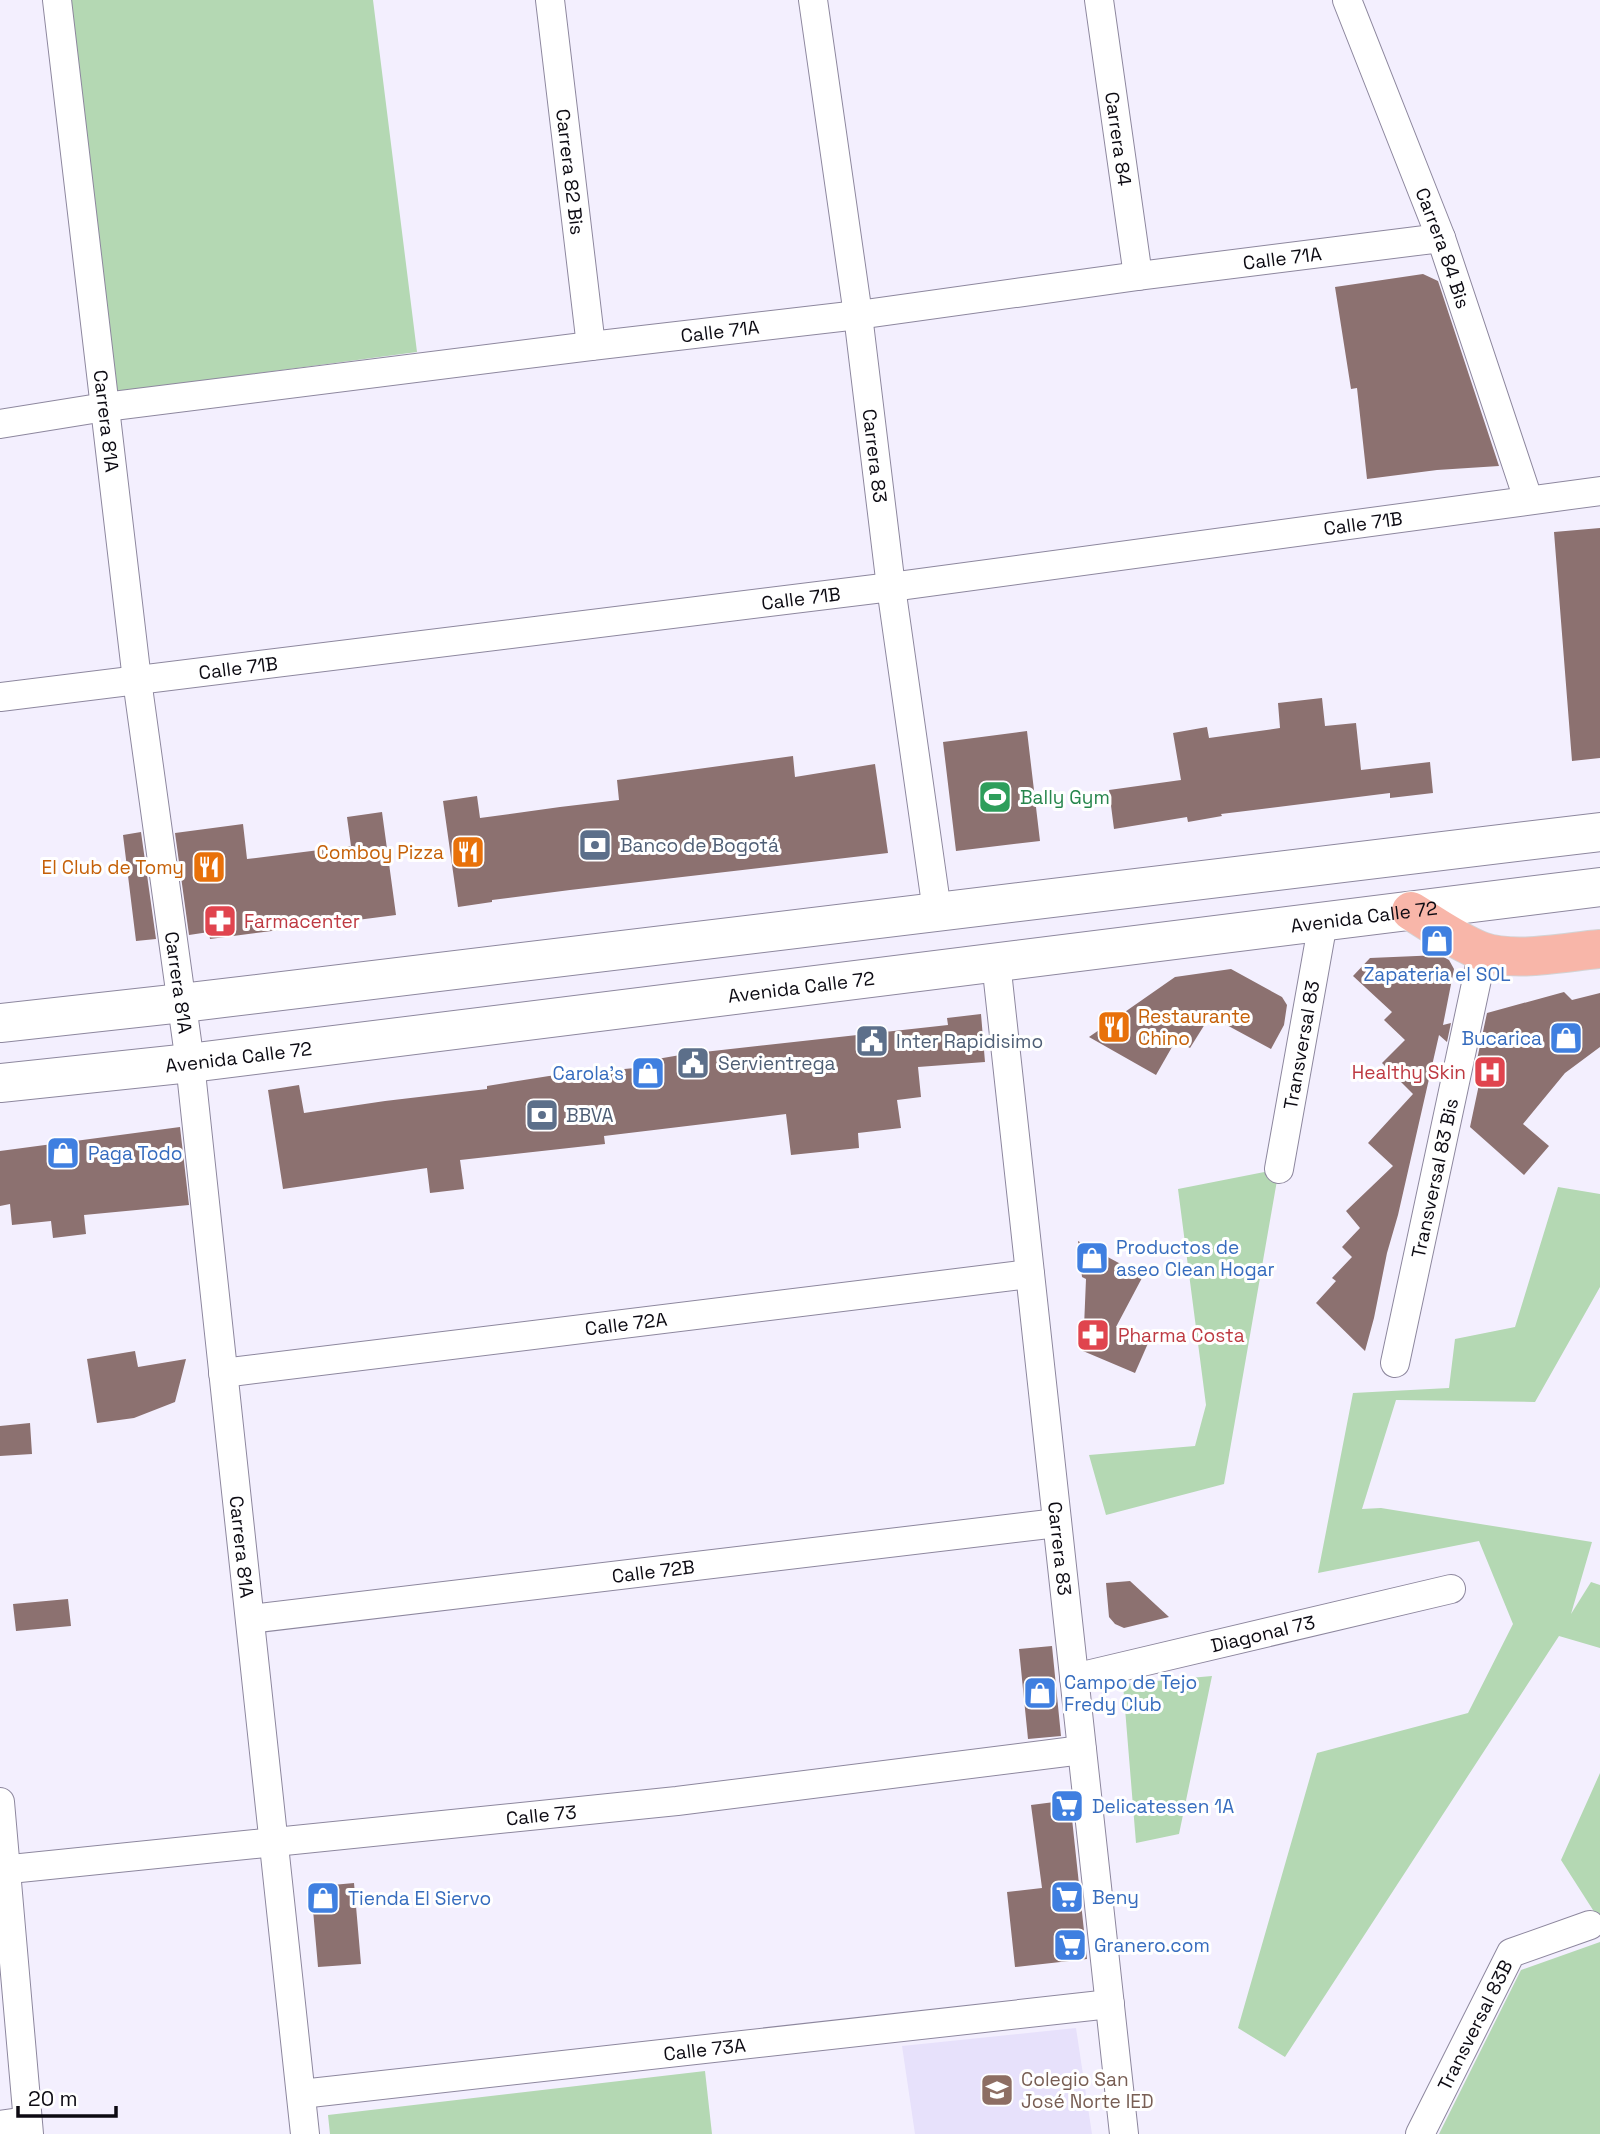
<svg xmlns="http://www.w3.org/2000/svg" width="1600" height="2134" font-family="'Space Grotesk',sans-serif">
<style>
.built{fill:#e7e1fb}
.green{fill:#b4d8b3}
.building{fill:#8c7170}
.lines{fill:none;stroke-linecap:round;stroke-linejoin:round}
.street-casing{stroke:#8d879e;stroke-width:30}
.secondary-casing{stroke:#8d879e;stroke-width:40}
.primary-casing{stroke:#d3d3d4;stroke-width:40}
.street{stroke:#fff;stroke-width:28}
.secondary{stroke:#fff;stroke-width:38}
.primary{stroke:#f8b6a9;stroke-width:38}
.labels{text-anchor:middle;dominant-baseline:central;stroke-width:6;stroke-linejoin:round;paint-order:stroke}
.street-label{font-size:19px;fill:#0c0a12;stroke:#fff}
.leisure-label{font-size:19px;fill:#27864d;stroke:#fff;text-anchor:start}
.service-label{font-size:19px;fill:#4e5e75;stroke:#fff;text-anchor:start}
.food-label{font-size:19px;fill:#c56008;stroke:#fff;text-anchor:end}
.health-label{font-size:19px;fill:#be3a42;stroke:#fff;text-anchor:start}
.shop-label{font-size:19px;fill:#366cbe;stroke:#fff;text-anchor:start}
.education-label{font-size:19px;fill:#785e54;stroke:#fff;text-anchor:start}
</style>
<rect width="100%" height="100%" fill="#f3effe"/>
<path class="built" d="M 1076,2028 L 1092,2134 L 915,2134 L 902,2046 Z"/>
<path class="green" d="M 64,0 L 373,0 L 417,352 L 116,392 Z
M 1279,1169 L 1224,1484 L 1106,1515 L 1089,1455 L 1195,1446 L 1206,1405 L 1178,1189 Z
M 1558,1187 L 1600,1194 L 1600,1287 L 1535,1402 L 1396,1400 L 1362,1509 L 1381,1508 L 1592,1542 L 1571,1614 L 1591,1582 L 1600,1585 L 1600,1648 L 1559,1636 L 1285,2057 L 1238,2028 L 1317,1753 L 1468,1713 L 1513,1624 L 1479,1541 L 1318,1573 L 1353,1393 L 1449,1388 L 1455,1339 L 1515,1327 Z
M 1212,1676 L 1179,1834 L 1136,1843 L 1123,1684 Z
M 1600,1773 L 1600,1921 L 1561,1860 Z
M 1600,1942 L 1600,2134 L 1439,2134 L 1521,1970 Z
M 705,2071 L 712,2134 L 330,2134 L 328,2115 Z"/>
<path class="building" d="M 1423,274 L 1438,281 L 1499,466 L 1437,470 L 1367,479 L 1357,388 L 1351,389 L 1335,287 Z
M 1600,528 L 1600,758 L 1572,761 L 1554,532 Z
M 1322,698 L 1325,726 L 1356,723 L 1361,770 L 1430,762 L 1433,793 L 1390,798 L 1390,793 L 1221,814 L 1222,816 L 1188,822 L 1187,817 L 1114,829 L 1109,790 L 1181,780 L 1173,733 L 1207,727 L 1209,738 L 1280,728 L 1278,703 Z
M 1027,731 L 1040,841 L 956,851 L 943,742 Z
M 793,756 L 795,777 L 875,764 L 888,853 L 570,890 L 492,900 L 492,902 L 458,907 L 443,801 L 477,796 L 480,818 L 560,807 L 619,800 L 617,780 Z
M 382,812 L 396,915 L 210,939 L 209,932 L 189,935 L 175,833 L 243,824 L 247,859 L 351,846 L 347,817 Z
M 141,832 L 156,939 L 136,941 L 123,835 Z
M 1440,955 L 1449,960 L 1454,969 L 1443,1025 L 1451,1023 L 1447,1042 L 1439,1035 L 1398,1215 L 1387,1253 L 1374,1318 L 1365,1351 L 1316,1303 L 1336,1281 L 1332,1278 L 1352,1257 L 1342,1247 L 1360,1228 L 1346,1211 L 1393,1166 L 1368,1143 L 1413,1094 L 1382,1063 L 1405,1040 L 1384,1020 L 1392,1012 L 1353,976 L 1370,958 Z
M 1231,969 L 1282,997 L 1287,1005 L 1284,1025 L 1271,1049 L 1210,1016 L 1190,1048 L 1176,1040 L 1156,1075 L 1089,1037 L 1175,977 Z
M 1564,992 L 1572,1000 L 1600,993 L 1600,1047 L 1565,1073 L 1523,1124 L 1549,1146 L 1524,1175 L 1470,1127 L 1481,1075 L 1475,1069 L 1487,1013 Z
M 981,1014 L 985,1062 L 918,1067 L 921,1097 L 897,1100 L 901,1128 L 858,1133 L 859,1148 L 791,1155 L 786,1114 L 604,1136 L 605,1144 L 460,1160 L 464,1189 L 430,1193 L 427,1168 L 283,1189 L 268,1090 L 299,1085 L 304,1113 L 385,1101 L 487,1089 L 487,1086 L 549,1076 L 635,1068 L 634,1063 L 686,1054 L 948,1025 L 947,1018 Z
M 180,1127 L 189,1205 L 84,1215 L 86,1234 L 53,1238 L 51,1221 L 12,1225 L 10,1204 L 0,1206 L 0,1151 Z
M 1078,1241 L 1143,1276 L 1116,1327 L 1149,1341 L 1135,1373 L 1083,1351 L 1086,1279 L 1082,1277 Z
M 135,1351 L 138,1367 L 186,1359 L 175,1402 L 134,1418 L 97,1423 L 87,1359 Z
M 30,1423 L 32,1454 L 0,1456 L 0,1426 Z
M 1130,1581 L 1169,1617 L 1124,1628 L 1115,1624 L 1109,1617 L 1106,1583 Z
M 68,1599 L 71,1626 L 16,1631 L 13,1604 Z
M 1052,1646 L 1061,1736 L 1028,1739 L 1019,1649 Z
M 1070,1800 L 1087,1959 L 1015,1967 L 1007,1892 L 1042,1888 L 1031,1805 Z
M 354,1883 L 361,1964 L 318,1967 L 311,1887 Z"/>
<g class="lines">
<defs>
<g id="street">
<path id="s1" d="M 57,0 L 137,680 L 190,1063 L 305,2134"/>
<path id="s2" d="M 550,0 L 591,346"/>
<path id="s3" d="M 813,0 L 858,315 L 891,587 L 937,911"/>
<path id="s4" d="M 1099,0 L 1138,276"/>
<path id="s5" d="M 1347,0 L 1441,238 L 1528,499"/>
<path id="s6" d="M 0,424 L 105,407 L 591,346 L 858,315 L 1138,276 L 1441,238"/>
<path id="s7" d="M 0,697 L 891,587 L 1600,491"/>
<path id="s8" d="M 996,962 L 1124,2134"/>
<path id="s9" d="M 1279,1169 L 1323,922"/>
<path id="s10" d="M 1395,1363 L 1483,951"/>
<path id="s11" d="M 223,1373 L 1030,1274"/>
<path id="s12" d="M 250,1619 L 1057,1523"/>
<path id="s13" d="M 1074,1678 L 1451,1589"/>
<path d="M 0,1802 L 29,2134"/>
<path id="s14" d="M 0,1870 L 677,1801 L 1082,1750"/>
<path id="s15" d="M 301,2094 L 1110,2004"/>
<path d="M 0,2125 L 27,2121"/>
<path id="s16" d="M 1420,2134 L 1511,1953 L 1590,1925"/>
</g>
<g id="secondary">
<path d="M 0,1023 L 182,1003 L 1600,832"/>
<path id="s17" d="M 0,1083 L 190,1063 L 1600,887"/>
</g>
<path id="primary" d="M 1411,911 C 1434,925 1456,941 1481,951 C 1515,963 1565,952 1600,949"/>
</defs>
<use href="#street" class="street-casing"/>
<use href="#secondary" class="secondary-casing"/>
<use href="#primary" class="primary-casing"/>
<use href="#street" class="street"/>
<use href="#secondary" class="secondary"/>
<use href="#primary" class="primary"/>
</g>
<defs>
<symbol id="stadium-square" viewBox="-11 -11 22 22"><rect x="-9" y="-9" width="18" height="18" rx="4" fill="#2e9e5b" stroke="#fff"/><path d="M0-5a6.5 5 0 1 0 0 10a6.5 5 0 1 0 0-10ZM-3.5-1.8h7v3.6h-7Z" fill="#fff"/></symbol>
<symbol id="bank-square" viewBox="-11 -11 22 22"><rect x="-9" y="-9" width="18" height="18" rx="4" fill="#5c6f8a" stroke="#fff"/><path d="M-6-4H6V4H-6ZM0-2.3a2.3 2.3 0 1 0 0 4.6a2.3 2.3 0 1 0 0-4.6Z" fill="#fff"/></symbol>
<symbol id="restaurant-square" viewBox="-11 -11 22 22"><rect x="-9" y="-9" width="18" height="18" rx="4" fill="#e8710a" stroke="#fff"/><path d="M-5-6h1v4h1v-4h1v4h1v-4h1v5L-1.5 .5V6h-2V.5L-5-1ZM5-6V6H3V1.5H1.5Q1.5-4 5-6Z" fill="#fff"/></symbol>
<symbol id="pharmacy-square" viewBox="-11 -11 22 22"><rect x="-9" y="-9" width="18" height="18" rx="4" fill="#e0444e" stroke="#fff"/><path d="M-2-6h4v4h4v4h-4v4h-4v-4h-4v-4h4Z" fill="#fff"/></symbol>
<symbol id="shop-square" viewBox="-11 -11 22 22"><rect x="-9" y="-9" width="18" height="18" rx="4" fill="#3f7fe0" stroke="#fff"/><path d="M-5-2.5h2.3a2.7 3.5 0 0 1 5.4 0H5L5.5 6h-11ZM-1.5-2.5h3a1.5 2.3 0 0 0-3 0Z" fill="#fff"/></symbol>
<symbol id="civic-square" viewBox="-11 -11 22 22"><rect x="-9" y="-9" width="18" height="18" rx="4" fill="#5c6f8a" stroke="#fff"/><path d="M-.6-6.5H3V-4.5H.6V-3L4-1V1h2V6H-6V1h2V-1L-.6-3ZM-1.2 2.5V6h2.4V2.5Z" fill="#fff"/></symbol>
<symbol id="hospital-square" viewBox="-11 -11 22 22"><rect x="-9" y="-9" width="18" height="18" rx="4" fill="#e0444e" stroke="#fff"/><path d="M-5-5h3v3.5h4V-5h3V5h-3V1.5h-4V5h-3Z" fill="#fff"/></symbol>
<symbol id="supermarket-square" viewBox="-11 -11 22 22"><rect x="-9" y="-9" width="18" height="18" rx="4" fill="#3f7fe0" stroke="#fff"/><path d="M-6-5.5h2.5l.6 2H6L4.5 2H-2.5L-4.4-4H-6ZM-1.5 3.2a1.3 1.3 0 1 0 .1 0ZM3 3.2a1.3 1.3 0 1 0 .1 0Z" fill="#fff"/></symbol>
<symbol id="school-square" viewBox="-11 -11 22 22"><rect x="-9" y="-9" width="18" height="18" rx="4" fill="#8d6e63" stroke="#fff"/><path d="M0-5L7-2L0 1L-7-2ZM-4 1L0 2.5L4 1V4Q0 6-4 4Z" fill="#fff"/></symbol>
</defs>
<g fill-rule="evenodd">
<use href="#stadium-square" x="976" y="778" width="38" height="38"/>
<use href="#bank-square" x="576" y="826" width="38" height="38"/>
<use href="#restaurant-square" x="449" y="833" width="38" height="38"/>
<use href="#restaurant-square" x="190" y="848" width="38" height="38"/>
<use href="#pharmacy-square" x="201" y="902" width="38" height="38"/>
<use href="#shop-square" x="1418" y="922" width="38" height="38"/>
<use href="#restaurant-square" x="1095" y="1008" width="38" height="38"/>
<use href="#shop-square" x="1547" y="1019" width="38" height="38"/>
<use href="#civic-square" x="853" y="1022" width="38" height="38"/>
<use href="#civic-square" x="674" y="1044" width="38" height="38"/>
<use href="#hospital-square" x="1471" y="1053" width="38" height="38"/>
<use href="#shop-square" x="629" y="1054" width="38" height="38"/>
<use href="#bank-square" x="523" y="1096" width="38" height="38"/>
<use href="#shop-square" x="44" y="1134" width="38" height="38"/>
<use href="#shop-square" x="1073" y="1239" width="38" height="38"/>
<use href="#pharmacy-square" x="1074" y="1316" width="38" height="38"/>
<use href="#shop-square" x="1021" y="1674" width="38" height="38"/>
<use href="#supermarket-square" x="1048" y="1787" width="38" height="38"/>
<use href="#supermarket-square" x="1048" y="1878" width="38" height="38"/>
<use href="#shop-square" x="304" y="1879" width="38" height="38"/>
<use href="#supermarket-square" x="1051" y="1926" width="38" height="38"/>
<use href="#school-square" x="978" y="2071" width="38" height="38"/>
</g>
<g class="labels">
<g class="street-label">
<text stroke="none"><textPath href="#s4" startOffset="140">Carrera 84</textPath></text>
<text stroke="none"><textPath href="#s2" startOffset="173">Carrera 82 Bis</textPath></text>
<text stroke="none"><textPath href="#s5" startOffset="266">Carrera 84 Bis</textPath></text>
<text stroke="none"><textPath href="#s6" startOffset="1293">Calle 71A</textPath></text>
<text stroke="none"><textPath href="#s6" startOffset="726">Calle 71A</textPath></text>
<text stroke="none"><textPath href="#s1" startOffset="424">Carrera 81A</textPath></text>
<text stroke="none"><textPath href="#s3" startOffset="460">Carrera 83</textPath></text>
<text stroke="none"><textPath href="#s7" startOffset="1374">Calle 71B</textPath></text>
<text stroke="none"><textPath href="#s7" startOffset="807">Calle 71B</textPath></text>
<text stroke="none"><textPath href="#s7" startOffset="240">Calle 71B</textPath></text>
<text stroke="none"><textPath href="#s17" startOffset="1374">Avenida Calle 72</textPath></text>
<text stroke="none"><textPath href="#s1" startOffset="990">Carrera 81A</textPath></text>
<text stroke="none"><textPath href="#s17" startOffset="807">Avenida Calle 72</textPath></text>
<text stroke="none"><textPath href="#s9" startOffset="126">Transversal 83</textPath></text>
<text stroke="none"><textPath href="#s17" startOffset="240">Avenida Calle 72</textPath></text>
<text stroke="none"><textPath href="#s10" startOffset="189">Transversal 83 Bis</textPath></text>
<text stroke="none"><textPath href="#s11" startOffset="406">Calle 72A</textPath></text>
<text stroke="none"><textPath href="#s1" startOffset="1558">Carrera 81A</textPath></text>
<text stroke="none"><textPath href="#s8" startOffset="590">Carrera 83</textPath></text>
<text stroke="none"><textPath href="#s12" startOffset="406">Calle 72B</textPath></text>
<text stroke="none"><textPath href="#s13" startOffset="194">Diagonal 73</textPath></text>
<text stroke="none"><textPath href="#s14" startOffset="544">Calle 73</textPath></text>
<text stroke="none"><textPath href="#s16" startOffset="122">Transversal 83B</textPath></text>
<text stroke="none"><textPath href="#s15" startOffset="406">Calle 73A</textPath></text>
</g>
<g class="leisure-label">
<text x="1020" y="797">Bally Gym</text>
</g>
<g class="service-label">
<text x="620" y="845">Banco de Bogotá</text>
<text x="896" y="1041">Inter Rapidisimo</text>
<text x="718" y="1063">Servientrega</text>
<text x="566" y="1115">BBVA</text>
</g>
<g class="food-label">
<text x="444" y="852">Comboy Pizza</text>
<text x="184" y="867">El Club de Tomy</text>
<text x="1138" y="1016" text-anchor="start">Restaurante<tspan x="1138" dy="22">Chino</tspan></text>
</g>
<g class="health-label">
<text x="244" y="921">Farmacenter</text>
<text x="1466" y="1072" text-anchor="end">Healthy Skin</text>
<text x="1118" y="1335">Pharma Costa</text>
</g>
<g class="shop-label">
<text x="1437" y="974" text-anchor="middle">Zapateria el SOL</text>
<text x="1542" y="1038" text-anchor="end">Bucarica</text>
<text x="624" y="1073" text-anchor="end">Carola's</text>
<text x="88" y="1153">Paga Todo</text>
<text x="1116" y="1247">Productos de<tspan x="1116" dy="22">aseo Clean Hogar</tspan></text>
<text x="1064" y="1682">Campo de Tejo<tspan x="1064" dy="22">Fredy Club</tspan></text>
<text x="1092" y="1806">Delicatessen 1A</text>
<text x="1092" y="1897">Beny</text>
<text x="348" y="1898">Tienda El Siervo</text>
<text x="1094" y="1945">Granero.com</text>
</g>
<g class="education-label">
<text x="1021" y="2079">Colegio San<tspan x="1021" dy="22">José Norte IED</tspan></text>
</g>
</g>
<path d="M18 2106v10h98v-10" fill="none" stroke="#0c0a12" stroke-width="3.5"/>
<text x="28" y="2106" font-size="21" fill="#0c0a12" stroke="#ffffff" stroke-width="5" paint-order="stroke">20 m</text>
</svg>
